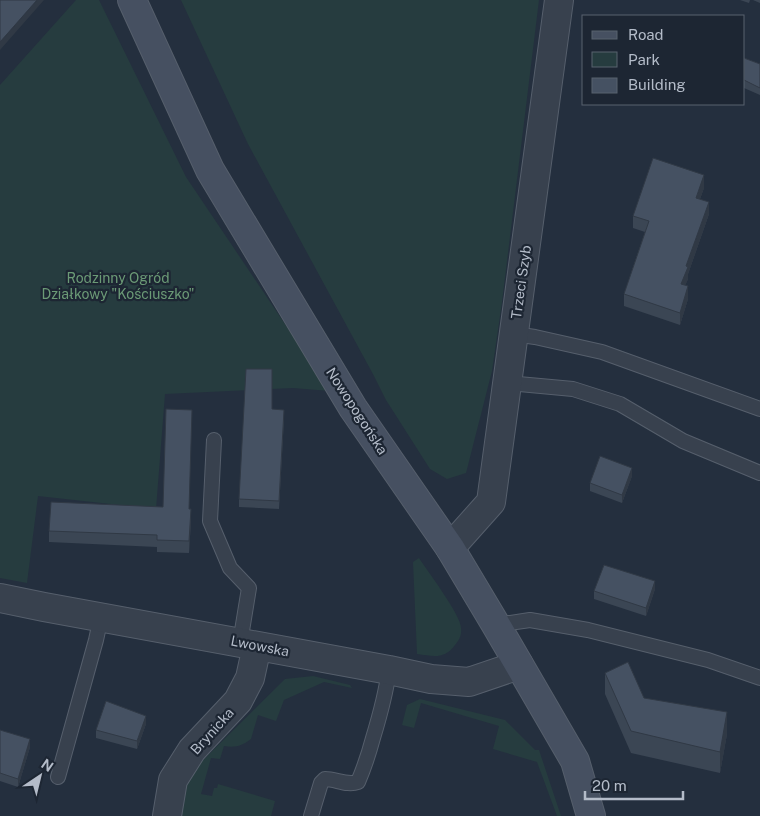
<svg xmlns="http://www.w3.org/2000/svg" width="760" height="816" font-family="'Public Sans',sans-serif">
<style>
.green{fill:#263c3f}
.lines{fill:none;stroke-linecap:round;stroke-linejoin:round}
.lane-casing{stroke:#565f6c;stroke-width:16}
.street-casing{stroke:#565f6c;stroke-width:30}
.secondary-casing{stroke:#565f6c;stroke-width:30}
.lane{stroke:#38414e;stroke-width:14}
.street{stroke:#38414e;stroke-width:28}
.secondary{stroke:#465061;stroke-width:28}
.wall{fill:#3b4654}
.shaded-wall{fill:#303945}
.building{fill:#455162;stroke:#303945}
.labels{text-anchor:middle;dominant-baseline:central;stroke-width:4.5;stroke-linejoin:round;paint-order:stroke}
.park-label{font-size:14px;fill:#6b9a76;stroke:#1d2633}
.street-label{font-size:14px;fill:#b4bcc9;stroke:#1d2633}
</style>
<rect width="100%" height="100%" fill="#242f3e"/>
<path class="green" d="M 76,0 L 99,0 L 186,177 L 330,391 L 293,388 L 165,394 L 156,509 L 38,496 L 27,583 L 0,578 L 0,85 Z
M 181,0 L 539,0 L 502,302 L 492,371 L 466,473 L 447,479 L 430,469 L 386,400 L 374,376 L 248,144 Z
M 419,558 C 428,572 461,615 461,628 C 462,635 459,640 455,645 C 444,660 433,656 417,654 L 413,562 Z
M 313,676 L 350,685 L 352,688 L 324,682 L 284,700 L 276,721 L 258,715 L 251,739 C 242,746 235,748 224,746 L 220,759 L 211,758 L 201,794 L 212,796 L 214,788 L 217,788 L 218,784 L 275,801 L 271,816 L 174,816 L 193,770 L 285,679 Z
M 420,699 L 505,720 L 535,750 L 539,750 L 561,816 L 557,816 L 537,762 L 493,749 L 499,726 L 421,703 L 414,728 L 402,725 L 407,705 Z"/>
<g class="lines">
<defs>
<path id="lane" d="M 514,334 L 535,337 L 602,352 L 760,409
M 507,383 L 573,389 L 620,404 L 683,441 L 760,473
M 214,440 L 210,521 L 230,568 L 249,588 L 240,643
M 496,625 L 530,620 L 588,630 L 708,660 L 760,678
M 58,777 L 96,640 L 101,617
M 311,816 L 321,783 L 325,779 C 336,779 347,786 358,782 C 364,768 369,753 373,738 C 380,715 386,693 389,670"/>
<path id="street" d="M 450,548 L 491,502 L 559,0
M 0,598 L 44,607 L 389,670 L 431,679 L 469,682 L 519,665
M 167,816 L 173,780 L 192,750 L 238,701 L 250,678 L 257,646"/>
<path id="secondary" d="M 132,0 L 210,170 L 353,408 L 450,548 L 496,625 L 575,761 L 591,816"/>
</defs>
<use href="#lane" class="lane-casing"/>
<use href="#street" class="street-casing"/>
<use href="#secondary" class="secondary-casing"/>
<use href="#lane" class="lane"/>
<use href="#street" class="street"/>
<use href="#secondary" class="secondary"/>
</g>
<path class="wall" d="M 740,0 L 750,0 L 749,3 Z
M 753,0 L 760,0 L 760,3 Z
M 744,58 L 760,64 L 760,95 L 744,88 Z
M 704,188 L 700,199 L 709,214 L 688,274 L 688,279 L 685,285 L 688,299 L 680,325 L 624,306 L 624,294 L 645,232 L 633,228 L 633,216 Z
M 272,409 L 284,418 L 279,509 L 239,507 L 239,499 Z
M 632,476 L 622,503 L 590,491 L 590,483 Z
M 189,509 L 191,521 L 189,553 L 157,552 L 157,547 L 49,542 L 49,531 Z
M 655,589 L 646,616 L 594,599 L 594,591 Z
M 605,673 L 644,698 L 727,734 L 720,773 L 631,753 L 605,694 Z
M 146,724 L 137,749 L 96,738 L 96,730 Z
M 0,730 L 30,747 L 18,787 L 0,781 Z"/>
<path class="shaded-wall" d="M 37,0 L 44,0 L 0,50 L 0,42 Z
M 704,175 L 704,188 L 696,210 L 696,198 Z
M 709,202 L 709,214 L 688,274 L 688,279 L 681,296 L 681,284 L 686,266 Z
M 688,286 L 688,299 L 680,325 L 680,313 Z
M 632,468 L 632,476 L 622,503 L 622,495 Z
M 191,509 L 191,521 L 189,553 L 189,541 Z
M 655,581 L 655,589 L 646,616 L 646,608 Z
M 727,712 L 727,734 L 720,773 L 720,752 Z
M 146,716 L 146,724 L 137,749 L 137,741 Z
M 30,739 L 30,747 L 18,787 L 18,779 Z"/>
<path class="building" d="M 0,0 L 37,0 L 0,42 Z
M 744,58 L 760,64 L 760,88 L 744,80 Z
M 653,158 L 704,175 L 696,198 L 709,202 L 686,266 L 688,267 L 681,284 L 688,286 L 680,313 L 624,294 L 649,221 L 633,216 Z
M 246,369 L 272,369 L 272,409 L 284,410 L 279,501 L 239,499 Z
M 166,409 L 192,410 L 189,509 L 191,509 L 189,541 L 157,540 L 157,535 L 49,531 L 51,502 L 163,507 Z
M 600,456 L 632,468 L 622,495 L 590,483 Z
M 604,565 L 655,581 L 646,608 L 594,591 Z
M 628,662 L 644,698 L 727,712 L 720,752 L 631,731 L 605,673 Z
M 106,701 L 146,716 L 137,741 L 96,730 Z
M 0,730 L 30,739 L 18,779 L 0,773 Z"/>
<g class="labels">
<g class="park-label">
<text x="118" y="278">Rodzinny Ogród<tspan x="118" dy="16">Działkowy "Kościuszko"</tspan></text>
</g>
<g class="street-label">
<text transform="translate(521 282) rotate(-82)">Trzeci Szyb</text>
<text transform="translate(357 411) rotate(57)">Nowopogońska</text>
<text transform="translate(260 646) rotate(11)">Lwowska</text>
<text transform="translate(212 731) rotate(-48)">Brynicka</text>
</g>
</g>
<rect x="582" y="15" width="162" height="90" fill="#1d2633" stroke="#59626f"/>
<rect x="592" y="31" width="25" height="8" fill="#465061" stroke="#59626f"/>
<text x="628" y="40" font-size="15" fill="#b4bcc9">Road</text>
<rect x="592" y="52" width="25" height="15" fill="#263c3f" stroke="#59626f"/>
<text x="628" y="65" font-size="15" fill="#b4bcc9">Park</text>
<rect x="592" y="78" width="25" height="15" fill="#455162" stroke="#59626f"/>
<text x="628" y="90" font-size="15" fill="#b4bcc9">Building</text>
<g transform="translate(40 776) rotate(35)" stroke="#1d2633" stroke-width="4" paint-order="stroke">
<path d="M0-4L9 19L0 12L-9 19Z" fill="#b4bcc9"/>
<text y="-8" font-size="14" font-weight="bold" text-anchor="middle" fill="#b4bcc9">N</text>
</g>
<path d="M585 791v8h98v-8" fill="none" stroke="#b4bcc9" stroke-width="2.5"/>
<text x="592" y="791" font-size="15" fill="#b4bcc9" stroke="#1d2633" stroke-width="4" paint-order="stroke">20 m</text>
</svg>
